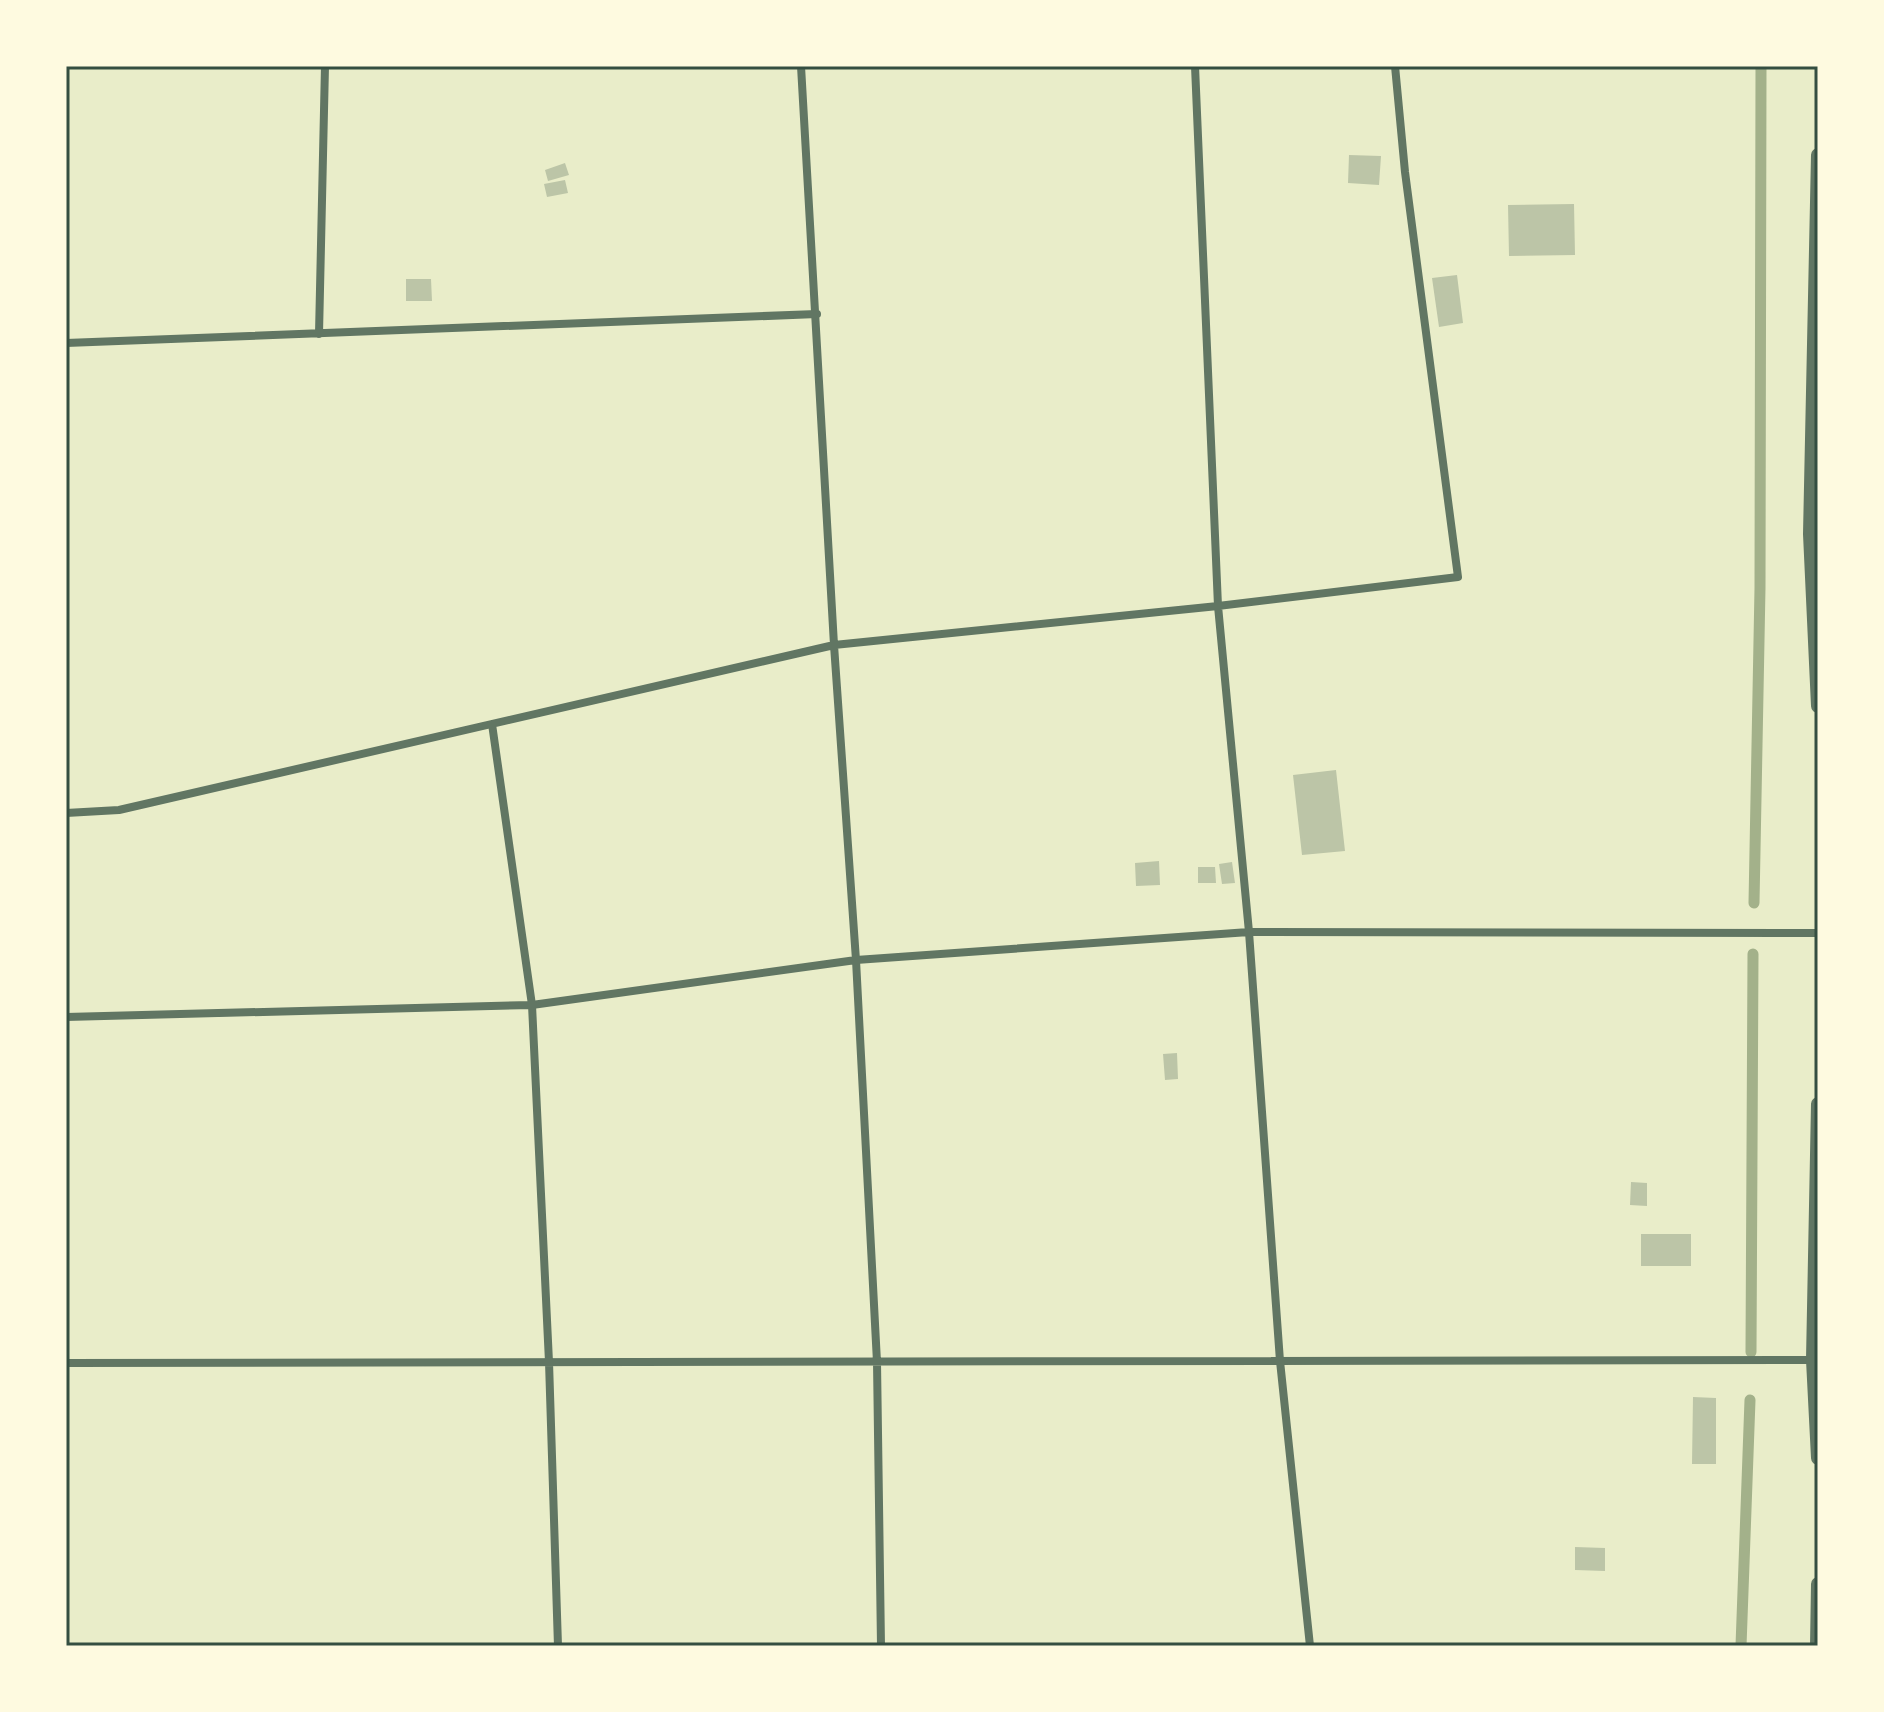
<svg xmlns="http://www.w3.org/2000/svg" width="1884" height="1712" font-family="'Nunito Sans',sans-serif">
<style>
.lines{fill:none;stroke-linecap:round;stroke-linejoin:round}
.stream{stroke:#a3b18a;stroke-width:11}
.building{fill:#bcc5a7}
.minor{stroke:#617663;stroke-width:8}
.tertiary{stroke:#617663;stroke-width:14}
.neatline{fill:none;stroke:#344e41;stroke-width:3}
</style>
<rect width="100%" height="100%" fill="#e9edc9"/>
<g class="lines">
<path class="stream" d="M 1754,903 L 1760,588 L 1761,66
M 1751,1352 L 1753,954
M 1741,1646 L 1750,1400"/>
</g>
<path class="building" d="M 1349,155 L 1381,156 L 1379,185 L 1348,183 Z
M 565,163 L 569,175 L 548,181 L 545,170 Z
M 565,180 L 568,193 L 547,197 L 544,184 Z
M 1574,204 L 1575,255 L 1509,256 L 1508,205 Z
M 1457,275 L 1463,323 L 1439,327 L 1432,278 Z
M 406,279 L 431,279 L 432,301 L 406,301 Z
M 1336,770 L 1345,851 L 1302,855 L 1293,775 Z
M 1159,861 L 1160,885 L 1136,886 L 1135,863 Z
M 1232,862 L 1235,883 L 1222,884 L 1219,864 Z
M 1198,867 L 1215,867 L 1216,883 L 1198,883 Z
M 1177,1053 L 1178,1079 L 1165,1080 L 1163,1054 Z
M 1631,1182 L 1647,1183 L 1647,1206 L 1630,1205 Z
M 1641,1234 L 1691,1234 L 1691,1266 L 1641,1266 Z
M 1693,1397 L 1716,1398 L 1716,1464 L 1692,1464 Z
M 1575,1547 L 1605,1548 L 1605,1571 L 1575,1570 Z"/>
<g class="lines">
<path class="minor" d="M 801,66 L 834,645 L 856,960 L 877,1362 L 881,1646
M 1195,66 L 1218,606 L 1249,932 L 1280,1361 L 1310,1646
M 319,334 L 325,66
M 66,343 L 817,314
M 492,724 L 532,1005 L 549,1362 L 558,1646
M 66,813 L 119,810 L 834,645 L 1218,606 L 1458,577 L 1405,172 L 1395,66
M 66,1017 L 532,1005 L 856,960 L 1249,932 L 1818,933
M 66,1363 L 1813,1360"/>
<path class="tertiary" d="M 1818,155 L 1810,534 L 1818,706
M 1818,1104 L 1813,1360 L 1818,1458
M 1817,1646 L 1818,1584"/>
</g>
<rect width="1884" height="1712" fill="none" stroke="#fefae0" stroke-width="136"/>
<rect x="68" y="68" width="1748" height="1576" class="neatline"/>
</svg>
